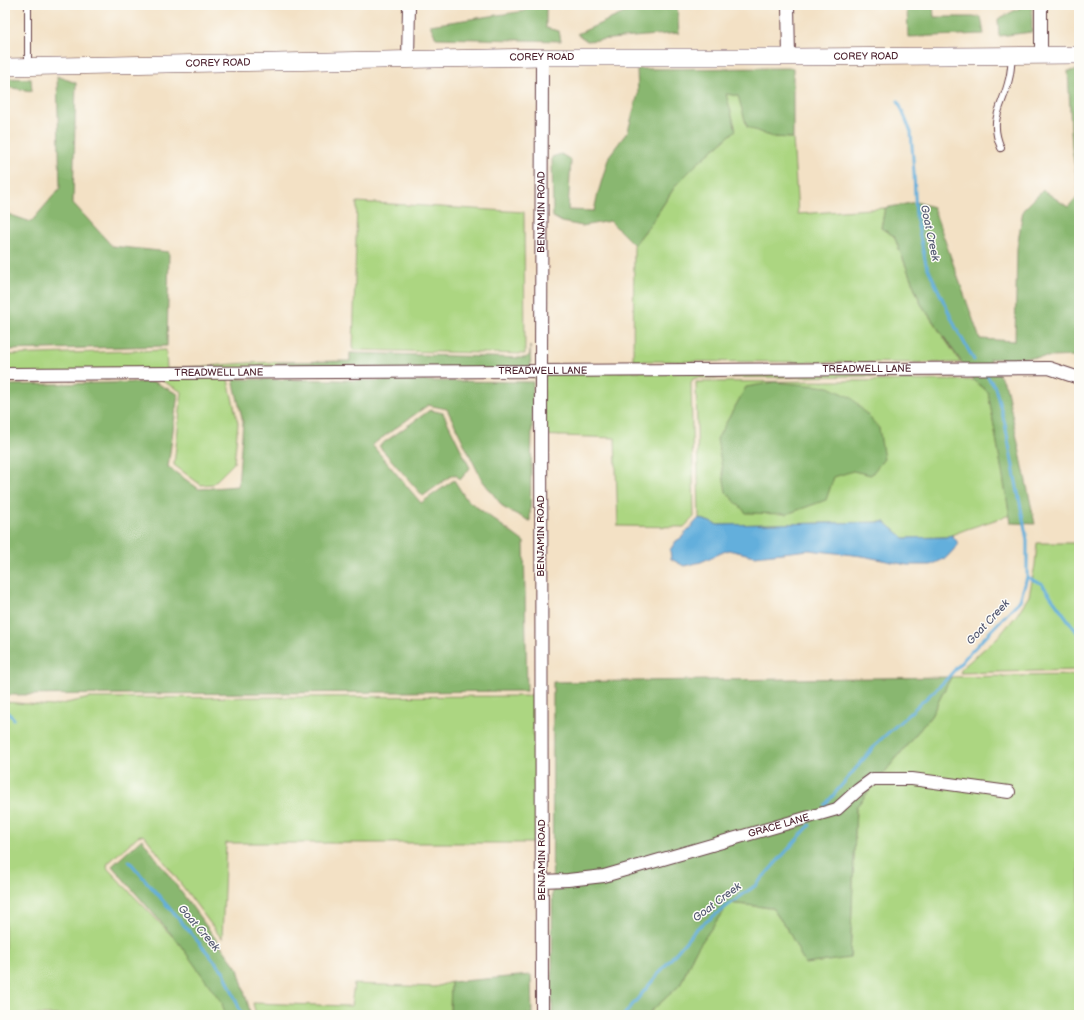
<svg xmlns="http://www.w3.org/2000/svg" width="1084" height="1020" font-family="'Balsamiq Sans',sans-serif">
<style>
.green{fill:#acd681;stroke:#7b7a56}
.forest{fill:#89b76f;stroke:#6a6b4d}
.water{fill:#63afdc;stroke:#566784}
.lines{fill:none;stroke-linecap:round;stroke-linejoin:round}
.stream{stroke:#63afdc;stroke-width:3}
.lane-casing{stroke:#633c42;stroke-width:8}
.street-casing{stroke:#633c42;stroke-width:14}
.secondary-casing{stroke:#633c42;stroke-width:18}
.lane{stroke:#fff;stroke-width:6}
.street{stroke:#fff;stroke-width:12}
.secondary{stroke:#fff;stroke-width:17}
.labels{text-anchor:middle;dominant-baseline:central;stroke-width:3;stroke-linejoin:round;paint-order:stroke}
.street-label{font-size:10px;fill:#4a1f2b;stroke:#fdfcf7}
.water-label{font-size:11px;font-style:italic;fill:#545972;stroke:#fdfcf7}
</style>
<rect width="100%" height="100%" fill="#fdfcf7"/>
<filter id="ink" filterUnits="userSpaceOnUse"><feTurbulence type="fractalNoise" baseFrequency=".025" numOctaves="2"/><feDisplacementMap in="SourceGraphic" scale="8" xChannelSelector="R" yChannelSelector="G"/><feConvolveMatrix kernelMatrix="1 2 1 2 8 2 1 2 1" color-interpolation-filters="sRGB"/></filter>
<filter id="wash" filterUnits="userSpaceOnUse"><feTurbulence type="fractalNoise" baseFrequency=".012" numOctaves="4" result="noise"/><feDisplacementMap in="SourceGraphic" scale="16" xChannelSelector="R" yChannelSelector="G"/><feGaussianBlur stdDeviation="0.9" result="paint"/><feColorMatrix in="noise" values="0 0 0 0 0 0 0 0 0 0 0 0 0 0 0 0 0 1.4 0 .05"/><feComposite in="paint" operator="in"/></filter>
<g filter="url(#wash)">
<rect width="100%" height="100%" fill="#f3e1c5"/>
<path class="green" d="M 725,93 L 738,96 L 772,137 L 793,138 L 798,214 L 885,208 L 881,228 L 894,236 L 921,304 L 961,363 L 633,361 L 634,245 L 650,225 L 676,185 L 699,162 L 736,130 Z
M 357,202 L 524,212 L 525,354 L 353,350 Z
M 166,350 L 167,369 L 249,363 L 278,362 L 275,375 L 228,378 L 228,380 L 238,423 L 234,463 L 213,484 L 201,485 L 174,465 L 182,392 L 157,378 L 154,377 L 5,381 L 5,355 Z
M 959,368 L 965,375 L 696,378 L 693,379 L 691,383 L 694,517 L 684,527 L 618,526 L 615,438 L 537,435 L 536,378 L 531,377 L 531,372 Z
M 974,380 L 988,392 L 1010,515 L 967,529 L 946,537 L 904,538 L 885,522 L 718,525 L 699,518 L 696,382 Z
M 1037,543 L 1079,543 L 1079,670 L 960,673 L 962,668 L 999,636 L 1016,616 L 1029,596 L 1035,565 Z
M 1079,675 L 1079,1015 L 647,1015 L 680,985 L 694,953 L 729,903 L 772,908 L 788,930 L 850,958 L 856,807 L 931,716 L 951,677 Z
M 532,694 L 537,843 L 226,843 L 222,939 L 145,836 L 141,835 L 138,836 L 108,863 L 107,867 L 108,869 L 178,942 L 223,1003 L 225,1015 L 5,1015 L 5,702 L 52,706 L 90,698 L 527,696 Z
M 451,982 L 450,1015 L 256,1015 L 253,1003 L 351,1006 L 354,984 L 435,987 Z"/>
<path class="forest" d="M 525,5 L 546,5 L 546,28 L 559,31 L 561,41 L 436,38 L 430,25 L 525,11 Z
M 642,5 L 677,5 L 679,33 L 587,41 L 577,34 Z
M 907,5 L 933,5 L 934,17 L 981,17 L 984,34 L 908,37 Z
M 1020,5 L 1032,5 L 1032,32 L 999,36 L 998,19 L 1020,8 Z
M 793,68 L 793,138 L 772,137 L 747,127 L 738,96 L 726,94 L 736,130 L 699,162 L 676,185 L 650,225 L 634,245 L 610,221 L 582,226 L 562,222 L 553,217 L 552,157 L 561,154 L 571,160 L 568,210 L 594,211 L 598,193 L 609,156 L 628,131 L 638,94 L 637,69 Z
M 1078,70 L 1079,82 L 1079,194 L 1072,149 L 1068,71 Z
M 57,76 L 76,83 L 73,203 L 112,246 L 169,252 L 167,346 L 5,350 L 5,213 L 31,222 L 60,188 Z
M 5,78 L 31,79 L 32,91 L 5,87 Z
M 1043,190 L 1068,207 L 1079,195 L 1079,222 L 1077,223 L 1079,232 L 1079,356 L 989,359 L 1006,386 L 1035,524 L 1011,523 L 988,392 L 974,380 L 921,304 L 894,236 L 881,228 L 885,208 L 916,202 L 933,207 L 980,339 L 1015,341 L 1017,248 L 1023,210 Z
M 530,346 L 531,372 L 275,375 L 278,362 L 350,361 L 350,353 L 524,358 C 531,357 530,352 530,346 Z
M 233,379 L 533,382 L 530,521 L 504,508 L 482,480 L 447,409 L 428,405 L 372,445 L 421,503 L 454,480 L 466,499 L 524,542 L 527,691 L 5,695 L 5,385 L 154,382 L 178,394 L 168,467 L 199,489 L 238,486 L 243,422 Z
M 775,382 L 829,387 L 852,398 L 879,428 L 884,459 L 871,475 L 853,471 L 834,477 L 826,500 L 787,514 L 746,513 L 726,492 L 717,439 L 746,387 Z
M 430,410 L 443,413 L 470,468 L 460,480 L 456,475 L 452,475 L 423,496 L 379,446 Z
M 951,677 L 931,716 L 856,807 L 850,958 L 805,964 L 788,930 L 772,908 L 729,903 L 694,953 L 680,985 L 647,1015 L 552,1015 L 553,682 Z
M 142,839 L 238,969 L 251,1015 L 225,1015 L 222,1003 L 178,942 L 112,866 Z
M 531,975 L 532,1015 L 450,1015 L 451,982 Z"/>
<path class="water" d="M 699,518 L 718,525 L 885,522 L 904,538 L 946,537 L 952,535 L 959,544 L 946,558 L 931,565 L 907,565 L 862,556 L 809,550 L 755,556 L 728,550 L 701,562 L 684,566 L 671,559 L 670,550 L 676,541 L 681,538 Z"/>
<g class="lines">
<path class="stream" d="M 898,101 L 911,132 L 914,173 L 916,217 L 926,264 L 956,328 L 974,360
M 1027,577 L 1042,584 L 1079,635
M 5,709 L 14,719
M 825,805 L 879,741 L 944,682 L 965,658 L 1020,600 L 1027,577 L 1027,540 L 1005,424 L 995,387 L 987,376
M 129,861 L 224,972 L 242,1015
M 624,1015 L 696,929 L 756,885 L 810,825"/>
</g>
</g>
<g filter="url(#ink)">
<g class="lines">
<defs>
<path id="lane" d="M 28,65 L 28,5
M 1001,148 C 988,118 1003,107 1009,79 C 1011,72 1011,64 1012,57"/>
<g id="street">
<path d="M 788,5 L 789,57"/>
<path d="M 1041,5 L 1041,55"/>
<path d="M 408,60 L 409,5"/>
<path id="s1" d="M 5,374 L 1049,368 L 1076,377 L 1079,379"/>
<path id="s2" d="M 542,881 L 568,880 L 604,876 L 837,809 L 858,790 L 873,779 L 912,779 L 1009,792"/>
<path id="s3" d="M 542,1015 L 541,370 L 542,57"/>
</g>
<g id="secondary">
<path id="s4" d="M 5,67 L 542,57 L 789,57 L 1079,55"/>
</g>
</defs>
<use href="#lane" class="lane-casing"/>
<use href="#street" class="street-casing"/>
<use href="#secondary" class="secondary-casing"/>
<use href="#lane" class="lane"/>
<use href="#street" class="street"/>
<use href="#secondary" class="secondary"/>
</g>
</g>
<g class="labels">
<g class="street-label">
<text stroke="none"><textPath href="#s4" startOffset="861">COREY ROAD</textPath></text>
<text stroke="none"><textPath href="#s4" startOffset="537">COREY ROAD</textPath></text>
<text stroke="none"><textPath href="#s4" startOffset="213">COREY ROAD</textPath></text>
<text stroke="none"><textPath href="#s3" startOffset="803">BENJAMIN ROAD</textPath></text>
<text stroke="none"><textPath href="#s1" startOffset="862">TREADWELL LANE</textPath></text>
<text stroke="none"><textPath href="#s1" startOffset="538">TREADWELL LANE</textPath></text>
<text stroke="none"><textPath href="#s1" startOffset="214">TREADWELL LANE</textPath></text>
<text transform="translate(541 536) rotate(-90)">BENJAMIN ROAD</text>
<text stroke="none"><textPath href="#s2" startOffset="244">GRACE LANE</textPath></text>
<text transform="translate(542 860) rotate(-90)">BENJAMIN ROAD</text>
</g>
<g class="water-label">
<text transform="translate(930 233) rotate(78)">Goat Creek</text>
<text transform="translate(988 622) rotate(-47)">Goat Creek</text>
<text transform="translate(717 902) rotate(-37)">Goat Creek</text>
<text transform="translate(199 928) rotate(49)">Goat Creek</text>
</g>
</g>
<rect width="1084" height="1020" fill="none" stroke="#fdfcf7" stroke-width="20"/>
</svg>
